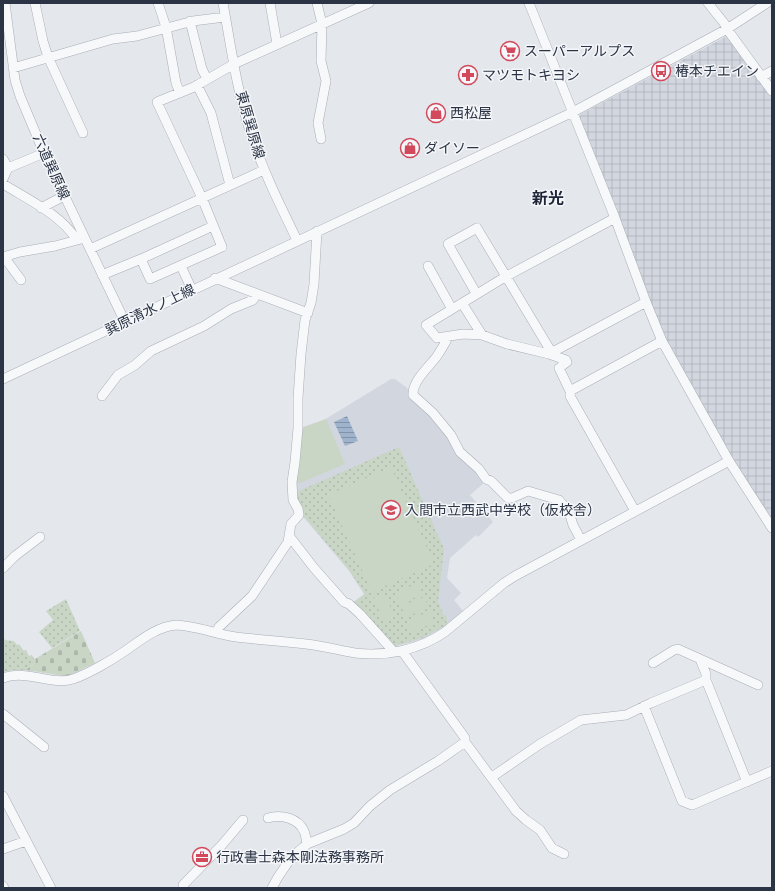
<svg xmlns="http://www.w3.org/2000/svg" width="775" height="891" font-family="Figtree,'Noto Sans JP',sans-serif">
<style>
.built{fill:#d2d6de}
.industrial{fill:url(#industrial-grid)}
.grass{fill:url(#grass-dots)}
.cemetery{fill:url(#cemetery-stones)}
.pitch{fill:#c9d6c5}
.water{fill:url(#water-rules)}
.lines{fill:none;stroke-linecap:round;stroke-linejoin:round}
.minor-casing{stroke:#a9aeb7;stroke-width:10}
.minor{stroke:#f7f8fa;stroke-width:9}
.labels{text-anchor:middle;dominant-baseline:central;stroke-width:3;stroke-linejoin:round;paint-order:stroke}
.poi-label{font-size:14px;fill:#2b3445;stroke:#f4f6f9;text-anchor:start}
.street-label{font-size:14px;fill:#2b3445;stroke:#f4f6f9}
.quarter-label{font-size:16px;font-weight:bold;fill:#1d2536;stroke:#f4f6f9}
</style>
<defs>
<pattern id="industrial-grid" width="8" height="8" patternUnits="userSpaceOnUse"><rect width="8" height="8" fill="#d2d6de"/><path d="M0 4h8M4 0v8" fill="none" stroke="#b4b8c0"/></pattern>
<pattern id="grass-dots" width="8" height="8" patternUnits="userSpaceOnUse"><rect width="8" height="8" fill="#c9d6c5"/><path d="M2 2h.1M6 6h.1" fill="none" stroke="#adb8ab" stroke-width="1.8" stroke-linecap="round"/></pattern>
<pattern id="cemetery-stones" width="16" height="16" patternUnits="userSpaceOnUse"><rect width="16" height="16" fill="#c9d6c5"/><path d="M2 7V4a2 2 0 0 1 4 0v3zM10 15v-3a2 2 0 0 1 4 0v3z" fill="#adb8ab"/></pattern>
<pattern id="water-rules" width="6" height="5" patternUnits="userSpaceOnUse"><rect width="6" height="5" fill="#9fb4cc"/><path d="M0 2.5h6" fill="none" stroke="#8293a7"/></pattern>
</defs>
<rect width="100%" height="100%" fill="#e4e7ec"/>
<path class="built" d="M 391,379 L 395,379 L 407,388 L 411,396 L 432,415 L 485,482 L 470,495 L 493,522 L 478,537 L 476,535 L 450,558 L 447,578 L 461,593 L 454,600 L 463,611 L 447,625 L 425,638 L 414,642 L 395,646 L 388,642 L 352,603 L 364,594 L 349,571 L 300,513 L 296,500 L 294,481 L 300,430 L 303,427 L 324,420 Z"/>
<path class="industrial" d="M 727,36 L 730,38 L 772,97 L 772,523 L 731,458 L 665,338 L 650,301 L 579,118 L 581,114 Z"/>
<path class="grass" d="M 399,447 L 444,549 L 438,601 L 444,616 L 446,615 L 447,618 L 446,625 L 425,637 L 395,646 L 388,642 L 353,603 L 365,594 L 349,570 L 301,513 L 296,500 L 299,491 Z
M 66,599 L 80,631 L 52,648 L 39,632 L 53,620 L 46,611 Z
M 3,637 L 5,640 L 14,641 L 17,645 L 19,644 L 24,651 L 26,650 L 29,656 L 32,655 L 36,662 L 26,670 L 14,670 L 3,672 Z"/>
<path class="cemetery" d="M 81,631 L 95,663 L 70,675 L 64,676 L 26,670 L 36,662 L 35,659 Z"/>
<path class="pitch" d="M 326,419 L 345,464 L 300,483 L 294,481 L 301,430 L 304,427 Z
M 391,467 L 434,564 L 372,592 L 328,495 Z
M 418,583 L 423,594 L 400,604 L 395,593 Z
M 384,593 L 395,617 L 384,622 L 373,598 Z
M 424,597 L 429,608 L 405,617 L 401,606 Z
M 430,611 L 435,622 L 412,632 L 407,621 Z"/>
<path class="water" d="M 347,416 L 358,441 L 345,446 L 334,422 Z"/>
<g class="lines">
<defs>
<path id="minor" d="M 5,3 L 15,80 L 20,96 L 44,153 L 125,322
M 35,3 L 43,41 L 48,57 L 83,133
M 158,3 L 166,27 L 176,83 L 180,93
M 223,3 C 231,47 237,92 251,134 C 263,171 280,205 297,240
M 270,3 L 277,44
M 317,3 L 322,24 L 321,61 L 326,81 L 318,123 L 321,139
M 529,3 L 615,218 L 646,302 L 662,341 L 729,461 L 772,528
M 708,3 L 724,23 L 727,29 L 772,91
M 190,21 L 202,69 L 207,79
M 13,68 L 113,39 L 137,36 L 193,21 L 225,17
M 761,77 L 772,71
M 197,85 L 211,113 L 230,185
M 3,159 L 8,168
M 3,179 L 8,168 L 44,153
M 3,184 C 29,200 60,214 77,240
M 41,208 L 64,196
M 615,218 L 505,277 L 426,325 L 437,338 L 463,334 L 482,335 L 507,344 L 549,354 L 566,360 L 567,362 L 559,368 L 570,391 L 570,396 L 635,511
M 90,249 L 264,170
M 3,257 L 20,252 L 55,246 L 81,239
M 4,257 L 21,280
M 141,259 L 150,279 L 222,247 L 202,198 L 157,102 L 194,87 L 234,64 L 369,3
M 181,266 L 192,290
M 428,266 L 452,309
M 102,275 L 141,259 L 213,226
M 215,278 L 308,313
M 476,293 L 448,244 L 477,228 L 552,353
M 462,303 L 482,335
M 448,337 C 445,344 441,350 437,356 C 430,366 412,381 413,395 L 433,413 L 451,435 L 460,452 L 479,469 L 486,479 L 491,481 L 508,498 L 512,498 L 528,491 L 559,500 L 569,512 L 573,525 L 581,540
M 549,354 L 646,302
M 3,379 L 573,112 L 727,29 L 767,3
M 570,391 L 662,341
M 102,396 L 118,375 L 135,365 L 151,351 L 204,326 L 231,309 L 253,300 L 257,294
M 290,537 L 314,568 L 344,602 L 349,604 L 360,614 L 394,652
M 3,568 L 15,556 L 40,537
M 216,633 L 219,627 L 252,596 L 288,542 L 291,524 L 299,515 L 298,509 L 293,500 L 292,482 L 295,462 L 298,428 L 298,398 L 301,354 L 305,320 L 311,303 L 314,284 L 317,231
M 402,651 L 465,738 L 465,742 L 516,811 L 526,820 L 540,830 L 552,848 L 564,854
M 700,659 L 706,674 L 706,680 L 747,782
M 653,663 L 674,650 L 678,649 L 758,685
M 3,678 C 27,669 52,686 73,679 C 88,674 112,660 125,651 C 141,640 156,627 176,625 C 197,626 216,634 236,637 C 260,640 283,641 306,644 C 323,646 338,650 355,653 C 385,657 419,650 445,632 L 504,583 L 515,576 L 729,461
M 644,706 L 682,801 L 692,805 L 772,771
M 3,714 L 44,747
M 492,777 L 540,744 L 581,720 L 626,715 L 651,703 L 706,680
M 3,796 L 51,888
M 268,818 C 281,814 298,818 304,831 C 306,835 306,840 307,844
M 3,849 L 26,841
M 3,886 L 4,888
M 184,888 L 183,885 L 221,846 L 243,820
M 272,888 L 278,877 L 291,858 L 307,844 L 344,829 L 354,823 L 370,806 L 390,790 L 438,761 L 465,742"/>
</defs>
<use href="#minor" class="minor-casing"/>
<use href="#minor" class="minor"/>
</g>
<defs>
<symbol id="supermarket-ring" viewBox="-11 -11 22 22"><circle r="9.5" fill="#f4f6f9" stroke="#d1495b" stroke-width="1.5"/><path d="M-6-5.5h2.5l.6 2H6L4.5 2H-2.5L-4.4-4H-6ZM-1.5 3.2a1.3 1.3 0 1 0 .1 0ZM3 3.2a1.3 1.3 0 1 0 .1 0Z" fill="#d1495b"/></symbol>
<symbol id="bus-ring" viewBox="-11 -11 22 22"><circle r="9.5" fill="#f4f6f9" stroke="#d1495b" stroke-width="1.5"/><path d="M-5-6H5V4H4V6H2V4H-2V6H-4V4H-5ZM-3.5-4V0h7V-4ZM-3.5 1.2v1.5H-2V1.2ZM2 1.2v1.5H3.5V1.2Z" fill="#d1495b"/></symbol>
<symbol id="pharmacy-ring" viewBox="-11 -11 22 22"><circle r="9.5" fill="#f4f6f9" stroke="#d1495b" stroke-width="1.5"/><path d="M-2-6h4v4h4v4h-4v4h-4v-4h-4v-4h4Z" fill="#d1495b"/></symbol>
<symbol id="shop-ring" viewBox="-11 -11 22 22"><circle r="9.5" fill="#f4f6f9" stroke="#d1495b" stroke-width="1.5"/><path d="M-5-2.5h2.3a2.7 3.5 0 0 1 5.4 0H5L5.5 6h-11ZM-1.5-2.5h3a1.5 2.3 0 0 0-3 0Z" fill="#d1495b"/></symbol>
<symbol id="school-ring" viewBox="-11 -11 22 22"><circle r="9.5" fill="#f4f6f9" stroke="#d1495b" stroke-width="1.5"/><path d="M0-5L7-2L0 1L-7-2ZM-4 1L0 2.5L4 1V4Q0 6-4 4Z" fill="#d1495b"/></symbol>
<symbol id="office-ring" viewBox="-11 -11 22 22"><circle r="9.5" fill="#f4f6f9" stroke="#d1495b" stroke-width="1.5"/><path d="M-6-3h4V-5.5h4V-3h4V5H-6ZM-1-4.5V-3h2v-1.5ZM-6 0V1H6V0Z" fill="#d1495b"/></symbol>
</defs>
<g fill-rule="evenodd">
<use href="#supermarket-ring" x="499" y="40" width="22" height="22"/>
<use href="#bus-ring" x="650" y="60" width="22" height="22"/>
<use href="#pharmacy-ring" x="457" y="64" width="22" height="22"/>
<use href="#shop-ring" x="425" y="102" width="22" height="22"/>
<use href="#shop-ring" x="399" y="137" width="22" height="22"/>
<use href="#school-ring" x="380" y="499" width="22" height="22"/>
<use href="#office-ring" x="191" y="846" width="22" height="22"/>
</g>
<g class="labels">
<g class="poi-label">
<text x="524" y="51">スーパーアルプス</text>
<text x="675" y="71">椿本チエイン</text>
<text x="482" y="75">マツモトキヨシ</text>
<text x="450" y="113">西松屋</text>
<text x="424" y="148">ダイソー</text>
<text x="405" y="510">入間市立西武中学校（仮校舎）</text>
<text x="216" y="857">行政書士森本剛法務事務所</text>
</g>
<g class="street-label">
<text transform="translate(250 125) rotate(74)">東原巽原線</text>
<text transform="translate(51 167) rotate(66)">六道巽原線</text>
<text transform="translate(150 310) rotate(-26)">巽原清水ノ上線</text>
</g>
<g class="quarter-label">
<text x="548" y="198">新光</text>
</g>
</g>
<rect width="775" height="891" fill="none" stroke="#2b3445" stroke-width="8"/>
</svg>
